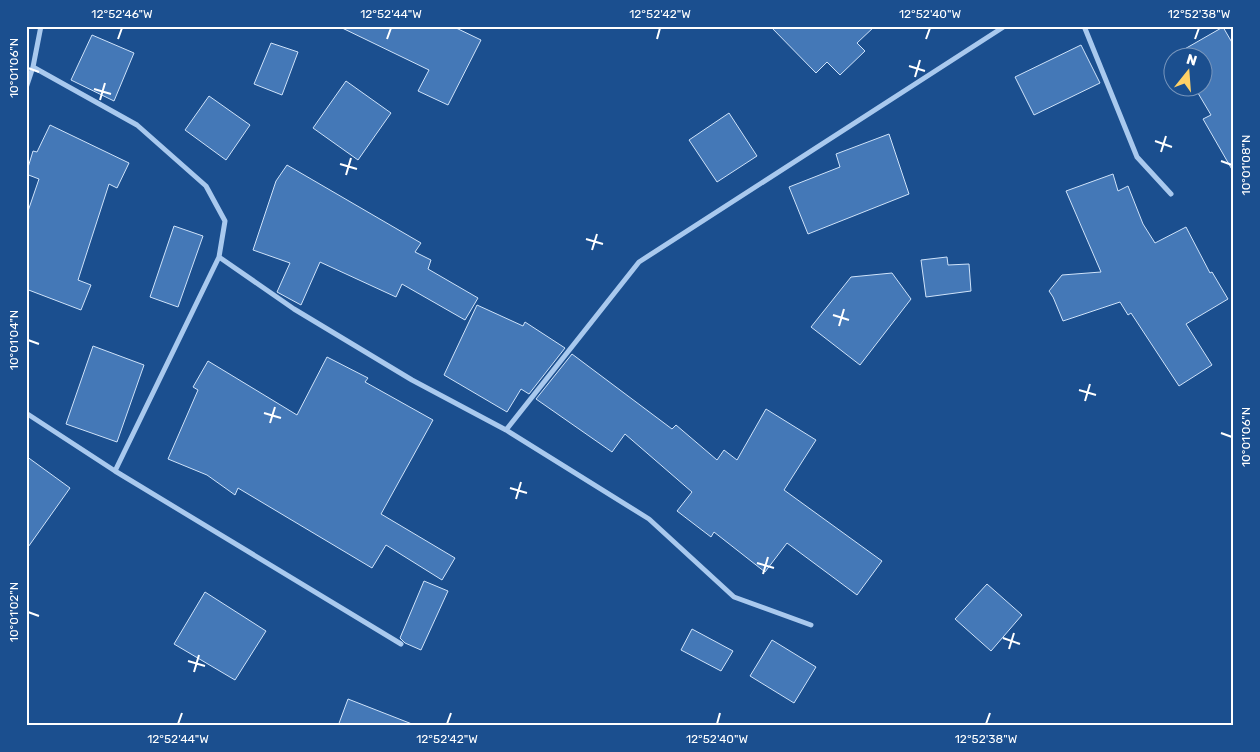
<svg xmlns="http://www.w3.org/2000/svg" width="1260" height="752" font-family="Rubik,sans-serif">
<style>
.building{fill:#4478b7;stroke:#cfe3fa}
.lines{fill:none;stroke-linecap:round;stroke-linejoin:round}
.minor{stroke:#a9c9ee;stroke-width:5}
.ticks{fill:none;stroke:#fff;stroke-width:2}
.neatline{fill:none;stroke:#fff;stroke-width:2}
.ticks-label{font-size:12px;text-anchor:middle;fill:#fff}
</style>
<rect width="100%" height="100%" fill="#1b4f8f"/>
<path class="building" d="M 338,26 L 452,26 L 481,40 L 448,105 L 418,91 L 429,70 Z
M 770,26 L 875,26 L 857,43 L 865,51 L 840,75 L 827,62 L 816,73 Z
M 1223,27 L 1234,46 L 1234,173 L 1203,119 L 1211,115 L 1195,88 L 1202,88 L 1202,58 L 1178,58 L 1176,54 Z
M 92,35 L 134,53 L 114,101 L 71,80 Z
M 271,43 L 298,52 L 282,95 L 254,84 Z
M 1081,45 L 1100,83 L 1034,115 L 1015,77 Z
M 346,81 L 391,113 L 358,160 L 313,128 Z
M 209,96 L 250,125 L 226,160 L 185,130 Z
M 729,113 L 757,156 L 717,182 L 689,140 Z
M 50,125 L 129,163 L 117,188 L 109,184 L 78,280 L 91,285 L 81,310 L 26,289 L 26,217 L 39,179 L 26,174 L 33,151 L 37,152 Z
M 889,134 L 909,194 L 808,234 L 789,187 L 840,167 L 836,154 Z
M 287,165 L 421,243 L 415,252 L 431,260 L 428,269 L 478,298 L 465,320 L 402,284 L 396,297 L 320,262 L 301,305 L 277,292 L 290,263 L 253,250 L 276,181 Z
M 1113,174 L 1118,191 L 1128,186 L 1143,224 L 1155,243 L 1186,227 L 1210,273 L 1212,272 L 1228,299 L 1186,324 L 1212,365 L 1179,386 L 1131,313 L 1128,315 L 1120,302 L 1063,321 L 1053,297 L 1049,291 L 1062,275 L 1101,272 L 1066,191 Z
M 174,226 L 203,236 L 178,307 L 150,297 Z
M 947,257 L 948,265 L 969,264 L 971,291 L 926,297 L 921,260 Z
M 892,273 L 911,299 L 860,365 L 811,327 L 851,277 Z
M 477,305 L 523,326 L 525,322 L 565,348 L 529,394 L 521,389 L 507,412 L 444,375 Z
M 93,346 L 144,365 L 117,442 L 66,424 Z
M 572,354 L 672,429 L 676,425 L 717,460 L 724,450 L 737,460 L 766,409 L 816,440 L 784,490 L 882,561 L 857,595 L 787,543 L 765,572 L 714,532 L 711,537 L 677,511 L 692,492 L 625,434 L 612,452 L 536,399 Z
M 327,357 L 368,378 L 365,382 L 433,420 L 381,514 L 455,558 L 442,580 L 386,545 L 372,568 L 238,488 L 235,495 L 207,475 L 168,459 L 198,390 L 193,387 L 208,361 L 297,415 Z
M 26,456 L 70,488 L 26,550 Z
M 424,581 L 448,591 L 421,650 L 405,643 L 400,638 Z
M 987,584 L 1022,615 L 991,651 L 955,619 Z
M 205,592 L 266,631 L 235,680 L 174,644 Z
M 692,629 L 733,651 L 721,671 L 681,650 Z
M 772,640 L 816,667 L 794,703 L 750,676 Z
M 348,699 L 412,724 L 412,726 L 338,726 Z"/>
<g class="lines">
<path class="minor" d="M 1084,26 L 1137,157 L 1171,194
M 33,67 L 137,125 L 206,186 L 225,221 L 219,257 L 294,309 L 412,380 L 506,430 L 649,519 L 734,597 L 811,625
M 26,88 L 33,67 L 41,26
M 26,413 L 115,471 L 401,644
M 506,430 L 639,262 L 1005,26
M 115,471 L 219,257"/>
</g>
<path class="ticks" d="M 118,39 L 122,28M 387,39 L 391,28M 657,39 L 660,28M 926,39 L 930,28M 1195,39 L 1199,28M 909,66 L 925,71M 28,68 L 39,72M 915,77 L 920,60M 94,89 L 111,94M 100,100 L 105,83M 1155,141 L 1172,147M 1161,152 L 1166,136M 1221,161 L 1232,165M 340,164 L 357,169M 346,175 L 351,158M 586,239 L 603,244M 592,250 L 597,234M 833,315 L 849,320M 839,326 L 844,309M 28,340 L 39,344M 1079,390 L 1096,395M 1085,401 L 1090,384M 264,413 L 281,418M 270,423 L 275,407M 1221,433 L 1232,437M 510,488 L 527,493M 516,499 L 521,482M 757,563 L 774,568M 763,574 L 768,557M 28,612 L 39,616M 1003,638 L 1020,644M 1009,649 L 1014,633M 188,661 L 205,666M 194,672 L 199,655M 178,724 L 182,713M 447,724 L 451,713M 717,724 L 720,713M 986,724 L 990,713"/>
<rect width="1260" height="752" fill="none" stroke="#1b4f8f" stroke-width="55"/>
<g transform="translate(1188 72) rotate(17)"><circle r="24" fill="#1b4f8f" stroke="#7695bc"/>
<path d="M0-4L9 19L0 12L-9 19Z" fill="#ffd166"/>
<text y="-8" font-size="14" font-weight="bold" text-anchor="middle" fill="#ffffff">N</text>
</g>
<rect x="28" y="28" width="1204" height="696" class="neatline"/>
<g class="ticks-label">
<text x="122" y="18">12°52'46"W</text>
<text x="391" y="18">12°52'44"W</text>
<text x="660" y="18">12°52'42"W</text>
<text x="930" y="18">12°52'40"W</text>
<text x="1199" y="18">12°52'38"W</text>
<text transform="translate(14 68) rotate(-90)" y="4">10°01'06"N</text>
<text transform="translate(1246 165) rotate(-90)" y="4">10°01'08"N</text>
<text transform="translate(14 340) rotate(-90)" y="4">10°01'04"N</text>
<text transform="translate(1246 437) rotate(-90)" y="4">10°01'06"N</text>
<text transform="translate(14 612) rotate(-90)" y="4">10°01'02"N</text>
<text x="178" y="743">12°52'44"W</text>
<text x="447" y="743">12°52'42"W</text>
<text x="717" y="743">12°52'40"W</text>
<text x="986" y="743">12°52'38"W</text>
</g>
</svg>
